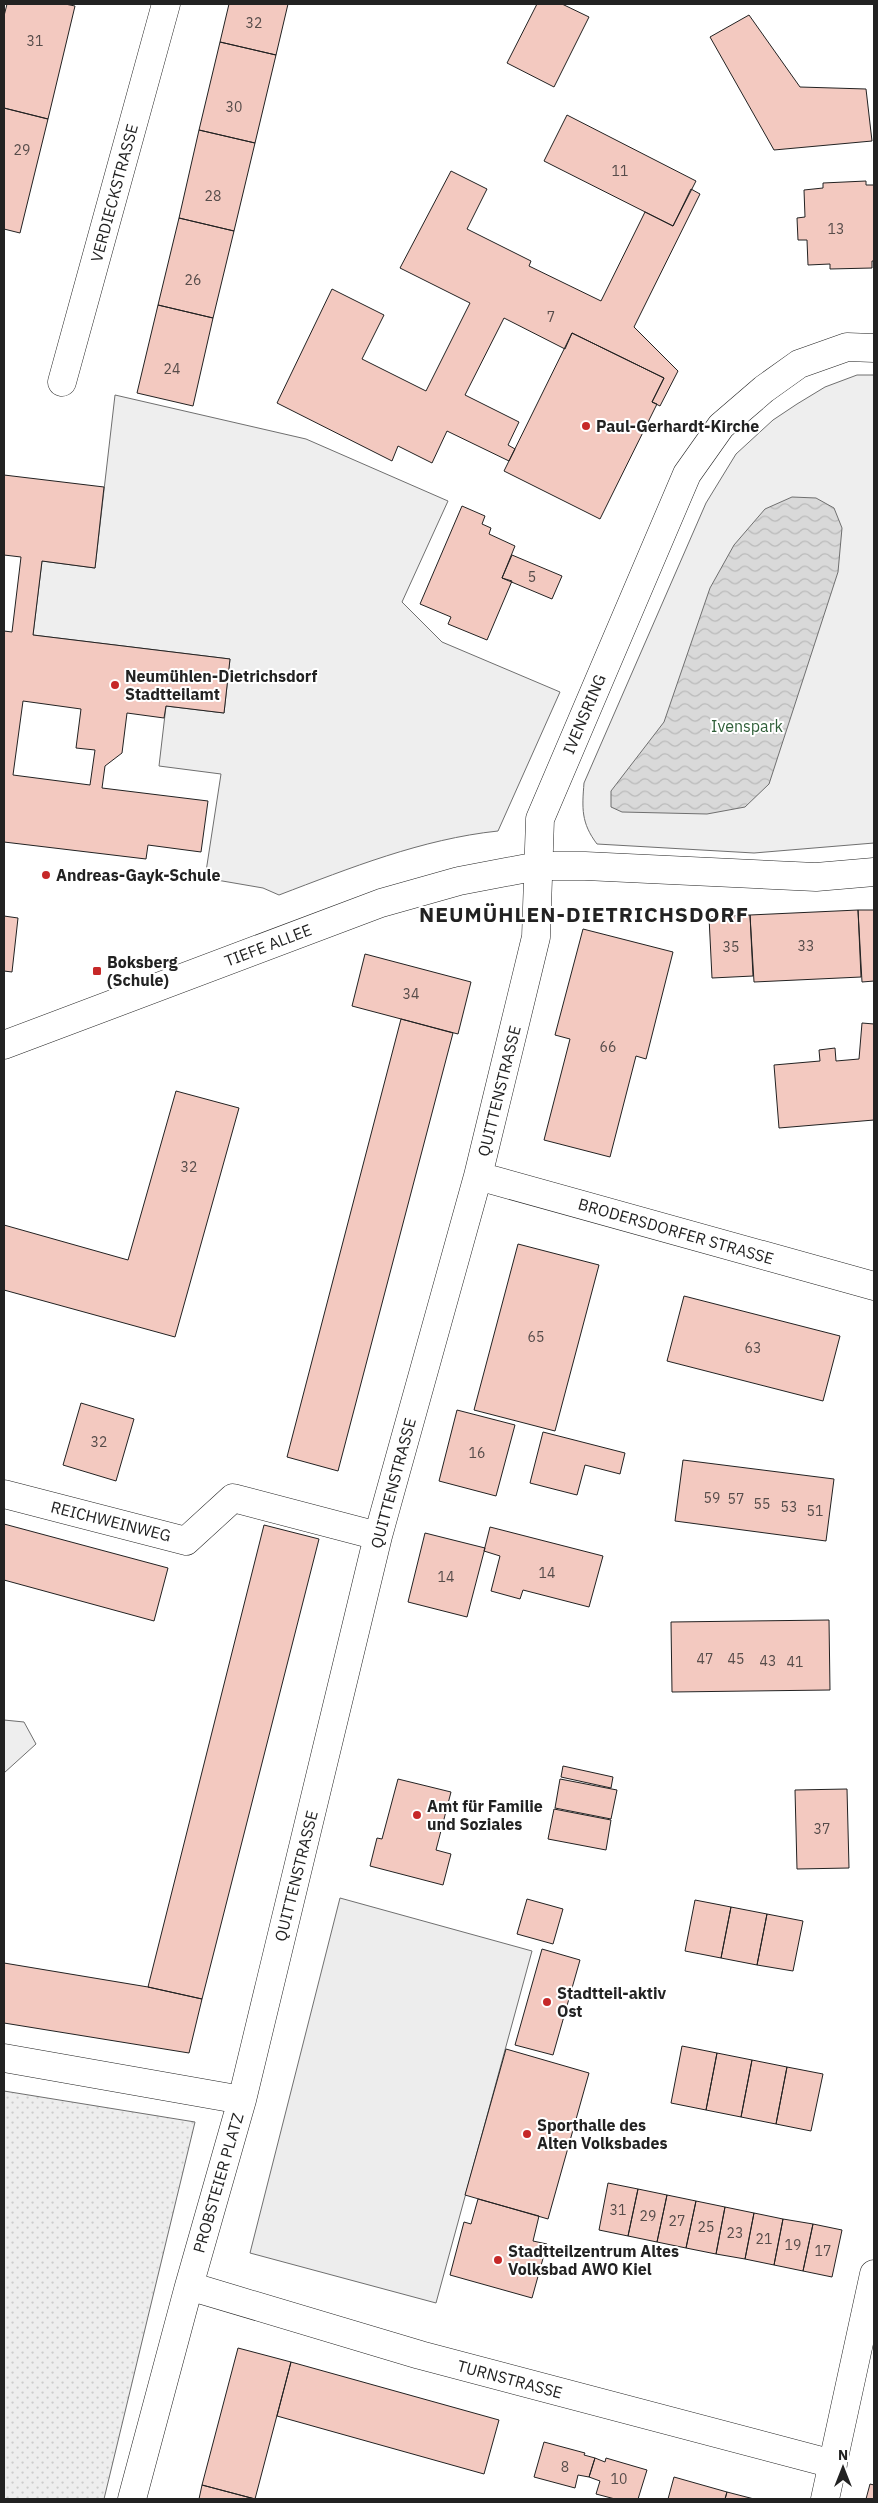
<svg xmlns="http://www.w3.org/2000/svg" width="878" height="2503" font-family="'IBM Plex Sans',sans-serif">
<style>
.grass{fill:url(#grass-dots);stroke:#6f6f6f}
.green{fill:#eee;stroke:#6f6f6f}
.parking{fill:#ededed;stroke:#6f6f6f}
.water{fill:url(#water-waves);stroke:#6f6f6f}
.building{fill:#f3c9c0;stroke:#222;fill-rule:evenodd}
.lines{fill:none;stroke-linecap:round;stroke-linejoin:round}
.minor-casing{stroke:#222;stroke-width:29}
.minor{stroke:#fff;stroke-width:28}
.poi-dot{fill:#c62828;stroke:#fff;stroke-width:2}
.labels{text-anchor:middle;dominant-baseline:central;stroke-width:4;stroke-linejoin:round;paint-order:stroke}
.number-label{font-size:14px;fill:#564c4a}
.street-label{font-size:16px;fill:#222;stroke:#fff}
.poi-label{font-size:16px;font-weight:bold;fill:#222;stroke:#fff;text-anchor:start}
.park-label{font-size:16px;fill:#2f5e38;stroke:#fff}
.district-label{font-size:21px;font-weight:bold;letter-spacing:1px;fill:#222;stroke:#fff}
</style>
<defs>
<pattern id="grass-dots" width="8" height="8" patternUnits="userSpaceOnUse" patternTransform="scale(1.25)"><rect width="8" height="8" fill="#eee"/><path d="M2 2h.1M6 6h.1" fill="none" stroke="#ccc" stroke-width="1.8" stroke-linecap="round"/></pattern>
<pattern id="water-waves" width="16" height="10" patternUnits="userSpaceOnUse" patternTransform="scale(1.25)"><rect width="16" height="10" fill="#d9d9d9"/><path d="M0 5q4-4 8 0t8 0" fill="none" stroke="#bababa"/></pattern>
</defs>
<rect width="100%" height="100%" fill="#fff"/>
<path class="grass" d="M 4,2091 L 195,2122 L 104,2499 L 4,2499 Z"/>
<path class="green" d="M 857,375 L 874,375 L 874,843 L 754,853 L 597,844 C 581,823 582,808 584,783 L 706,503 L 736,454 L 773,420 L 797,404 L 825,387 Z
M 115,395 L 306,439 L 448,501 L 402,602 L 442,642 L 560,692 L 498,831 C 422,839 350,868 279,895 L 263,888 L 205,878 L 221,774 L 159,766 L 166,706 L 224,713 L 230,659 L 33,635 L 42,561 L 95,568 Z
M 4,1720 L 24,1722 L 36,1744 L 4,1773 Z"/>
<path class="parking" d="M 340,1898 L 532,1951 L 436,2303 L 250,2253 Z"/>
<path class="water" d="M 792,497 L 816,498 L 834,508 L 842,528 L 838,572 L 769,784 L 745,807 L 707,814 L 622,812 L 611,807 L 611,791 L 664,722 L 710,588 L 734,545 L 765,509 Z"/>
<path class="building" d="M 7,4 L 65,4 L 75,6 L 48,119 L 4,108 L 4,16 Z
M 229,4 L 288,4 L 276,55 L 220,42 Z
M 537,4 L 562,4 L 589,17 L 554,87 L 507,63 Z
M 749,15 L 800,87 L 866,89 L 872,141 L 774,150 L 710,37 Z
M 220,42 L 276,55 L 255,143 L 199,130 Z
M 4,108 L 48,119 L 20,233 L 4,229 Z
M 567,115 L 696,181 L 673,226 L 544,161 Z
M 199,130 L 255,143 L 234,231 L 179,218 Z
M 451,171 L 487,189 L 467,229 L 531,261 L 529,266 L 601,301 L 645,212 L 673,226 L 691,189 L 700,194 L 634,327 L 678,371 L 660,406 L 652,402 L 664,378 L 572,333 L 565,349 L 504,318 L 465,395 L 519,422 L 508,445 L 515,449 L 509,461 L 447,431 L 432,463 L 398,446 L 392,461 L 277,403 L 332,289 L 384,315 L 362,359 L 426,391 L 470,303 L 400,268 Z
M 866,181 L 866,185 L 874,185 L 874,261 L 872,261 L 872,268 L 830,269 L 830,264 L 808,265 L 807,240 L 798,240 L 797,218 L 805,217 L 804,190 L 823,188 L 823,183 Z
M 179,218 L 234,231 L 213,318 L 158,305 Z
M 158,305 L 213,318 L 193,406 L 137,393 Z
M 572,333 L 664,378 L 652,402 L 657,404 L 600,519 L 504,471 Z
M 4,475 L 104,487 L 95,568 L 42,561 L 33,635 L 230,659 L 224,713 L 166,706 L 164,718 L 127,713 L 122,753 L 105,766 L 102,788 L 208,801 L 201,852 L 148,845 L 146,859 L 4,842 L 4,846 L 4,631 L 12,632 L 21,557 L 4,555 ZM 23,701 L 81,709 L 76,748 L 95,750 L 90,785 L 13,775 Z
M 462,506 L 485,516 L 482,524 L 491,528 L 489,534 L 515,546 L 502,578 L 512,581 L 487,640 L 448,624 L 451,617 L 420,604 Z
M 512,555 L 562,576 L 552,599 L 502,578 Z
M 858,910 L 874,910 L 874,981 L 862,982 Z
M 858,910 L 861,977 L 754,982 L 750,915 Z
M 750,915 L 753,976 L 712,978 L 709,917 Z
M 4,916 L 18,918 L 12,972 L 4,971 Z
M 583,929 L 673,952 L 646,1059 L 636,1056 L 610,1157 L 544,1140 L 570,1039 L 555,1035 Z
M 365,954 L 471,982 L 458,1034 L 352,1006 Z
M 401,1019 L 453,1033 L 338,1471 L 287,1457 Z
M 862,1023 L 874,1024 L 874,1120 L 779,1128 L 774,1065 L 820,1061 L 819,1050 L 835,1048 L 836,1061 L 859,1059 Z
M 176,1091 L 239,1108 L 175,1337 L 4,1290 L 4,1225 L 128,1260 Z
M 518,1244 L 599,1265 L 555,1431 L 474,1410 Z
M 684,1296 L 840,1336 L 823,1401 L 667,1361 Z
M 81,1403 L 134,1419 L 116,1481 L 63,1465 Z
M 457,1410 L 515,1425 L 496,1496 L 439,1481 Z
M 543,1432 L 625,1453 L 620,1474 L 585,1465 L 577,1495 L 530,1483 Z
M 683,1460 L 834,1479 L 826,1541 L 675,1521 Z
M 4,1524 L 168,1568 L 154,1621 L 4,1580 Z
M 264,1525 L 319,1539 L 202,1999 L 148,1987 Z
M 490,1527 L 603,1556 L 589,1607 L 523,1590 L 520,1599 L 491,1591 L 500,1556 L 484,1551 Z
M 425,1533 L 485,1548 L 467,1617 L 408,1602 Z
M 829,1620 L 830,1690 L 672,1692 L 671,1622 Z
M 563,1766 L 613,1777 L 611,1788 L 561,1777 Z
M 398,1779 L 451,1792 L 436,1850 L 451,1854 L 443,1885 L 370,1866 L 377,1838 L 382,1839 Z
M 560,1779 L 617,1790 L 611,1819 L 555,1808 Z
M 847,1789 L 849,1868 L 797,1869 L 795,1790 Z
M 554,1809 L 611,1820 L 606,1850 L 548,1839 Z
M 527,1899 L 563,1909 L 553,1944 L 517,1934 Z
M 695,1900 L 731,1907 L 721,1958 L 685,1951 Z
M 731,1907 L 767,1914 L 757,1965 L 721,1958 Z
M 767,1914 L 803,1921 L 793,1971 L 757,1965 Z
M 542,1949 L 580,1960 L 553,2055 L 515,2045 Z
M 4,1963 L 148,1987 L 202,1999 L 189,2053 L 4,2023 Z
M 682,2046 L 717,2053 L 706,2110 L 671,2103 Z
M 506,2049 L 589,2073 L 548,2219 L 465,2195 Z
M 717,2053 L 752,2060 L 741,2117 L 706,2110 Z
M 752,2060 L 787,2067 L 776,2124 L 741,2117 Z
M 787,2067 L 823,2074 L 811,2131 L 776,2124 Z
M 608,2183 L 638,2189 L 628,2236 L 599,2230 Z
M 638,2189 L 667,2195 L 657,2242 L 628,2236 Z
M 667,2195 L 696,2201 L 686,2248 L 657,2242 Z
M 478,2199 L 539,2216 L 533,2241 L 547,2244 L 532,2298 L 450,2275 L 464,2222 L 471,2224 Z
M 696,2201 L 725,2207 L 716,2254 L 686,2248 Z
M 725,2207 L 754,2213 L 745,2259 L 716,2254 Z
M 754,2213 L 783,2219 L 774,2265 L 745,2259 Z
M 783,2219 L 813,2224 L 803,2271 L 774,2265 Z
M 813,2224 L 842,2230 L 832,2277 L 803,2271 Z
M 238,2348 L 291,2362 L 255,2499 L 202,2485 Z
M 291,2362 L 499,2420 L 484,2474 L 277,2416 Z
M 544,2442 L 585,2453 L 584,2455 L 595,2458 L 589,2477 L 578,2475 L 575,2488 L 534,2477 Z
M 595,2458 L 605,2462 L 606,2458 L 647,2470 L 638,2499 L 615,2499 L 596,2494 L 600,2481 L 589,2477 Z
M 674,2477 L 727,2492 L 725,2499 L 668,2499 Z
M 870,2484 L 874,2485 L 874,2499 L 866,2499 Z
M 202,2485 L 255,2499 L 199,2499 Z
M 727,2492 L 754,2499 L 725,2499 Z"/>
<g class="lines">
<defs>
<path id="minor" d="M 62,382 L 166,4
M 4,1045 L 381,903 L 459,881 L 538,866 L 585,866 L 816,877 L 874,872
M 478,1176 L 874,1286
M 4,1494 L 186,1541 L 233,1498 L 378,1536
M 4,2058 L 242,2100
M 189,2286 L 420,2355 L 833,2464
M 132,2499 L 189,2286 L 242,2100 L 378,1536 L 478,1176 L 536,937 L 540,819 L 687,474 L 721,426 L 764,389 L 799,364 L 847,347 L 874,348
M 825,2499 L 874,2274"/>
</defs>
<use href="#minor" class="minor-casing"/>
<use href="#minor" class="minor"/>
</g>
<g class="poi-dot">
<circle cx="586" cy="426" r="5"/>
<circle cx="115" cy="685" r="5"/>
<circle cx="46" cy="875" r="5"/>
<rect x="92" y="966" width="10" height="10" rx="2.5"/>
<circle cx="417" cy="1815" r="5"/>
<circle cx="547" cy="2002" r="5"/>
<circle cx="527" cy="2134" r="5"/>
<circle cx="498" cy="2260" r="5"/>
</g>
<g class="labels">
<g class="number-label">
<text x="254" y="23">32</text>
<text x="35" y="41">31</text>
<text x="234" y="107">30</text>
<text x="22" y="150">29</text>
<text x="620" y="171">11</text>
<text x="213" y="196">28</text>
<text x="836" y="229">13</text>
<text x="193" y="280">26</text>
<text x="551" y="317">7</text>
<text x="172" y="369">24</text>
<text x="532" y="577">5</text>
<text x="806" y="946">33</text>
<text x="731" y="947">35</text>
<text x="411" y="994">34</text>
<text x="608" y="1047">66</text>
<text x="189" y="1167">32</text>
<text x="536" y="1337">65</text>
<text x="753" y="1348">63</text>
<text x="99" y="1442">32</text>
<text x="477" y="1453">16</text>
<text x="712" y="1498">59</text>
<text x="736" y="1499">57</text>
<text x="762" y="1504">55</text>
<text x="789" y="1507">53</text>
<text x="815" y="1511">51</text>
<text x="547" y="1573">14</text>
<text x="446" y="1577">14</text>
<text x="705" y="1659">47</text>
<text x="736" y="1659">45</text>
<text x="768" y="1661">43</text>
<text x="795" y="1662">41</text>
<text x="822" y="1829">37</text>
<text x="618" y="2210">31</text>
<text x="648" y="2216">29</text>
<text x="677" y="2221">27</text>
<text x="706" y="2227">25</text>
<text x="735" y="2233">23</text>
<text x="764" y="2239">21</text>
<text x="793" y="2245">19</text>
<text x="823" y="2251">17</text>
<text x="565" y="2467">8</text>
<text x="619" y="2479">10</text>
</g>
<g class="street-label">
<text transform="translate(114 193) rotate(-75)">VERDIECKSTRASSE</text>
<text transform="translate(584 714) rotate(-67)">IVENSRING</text>
<text transform="translate(268 945) rotate(-21)">TIEFE ALLEE</text>
<text transform="translate(499 1091) rotate(-76)">QUITTENSTRASSE</text>
<text transform="translate(676 1231) rotate(16)">BRODERSDORFER STRASSE</text>
<text transform="translate(393 1483) rotate(-75)">QUITTENSTRASSE</text>
<text transform="translate(111 1521) rotate(14)">REICHWEINWEG</text>
<text transform="translate(296 1876) rotate(-76)">QUITTENSTRASSE</text>
<text transform="translate(218 2183) rotate(-74)">PROBSTEIER PLATZ</text>
<text transform="translate(510 2379) rotate(15)">TURNSTRASSE</text>
</g>
<g class="poi-label">
<text x="596" y="426">Paul-Gerhardt-Kirche</text>
<text x="125" y="676">Neumühlen-Dietrichsdorf<tspan x="125" dy="18">Stadtteilamt</tspan></text>
<text x="56" y="875">Andreas-Gayk-Schule</text>
<text x="107" y="962">Boksberg<tspan x="107" dy="18">(Schule)</tspan></text>
<text x="427" y="1806">Amt für Familie<tspan x="427" dy="18">und Soziales</tspan></text>
<text x="557" y="1993">Stadtteil-aktiv<tspan x="557" dy="18">Ost</tspan></text>
<text x="537" y="2125">Sporthalle des<tspan x="537" dy="18">Alten Volksbades</tspan></text>
<text x="508" y="2251">Stadtteilzentrum Altes<tspan x="508" dy="18">Volksbad AWO Kiel</tspan></text>
</g>
<g class="park-label">
<text x="747" y="726">Ivenspark</text>
</g>
<g class="district-label">
<text x="584" y="914">NEUMÜHLEN-DIETRICHSDORF</text>
</g>
</g>
<rect width="878" height="2503" fill="none" stroke="#222222" stroke-width="10"/>
<g transform="translate(843 2468)" stroke="#ffffff" stroke-width="4" paint-order="stroke">
<path d="M0-4L9 19L0 12L-9 19Z" fill="#222222"/>
<text y="-8" font-size="14" font-weight="bold" text-anchor="middle" fill="#222222">N</text>
</g>
</svg>
